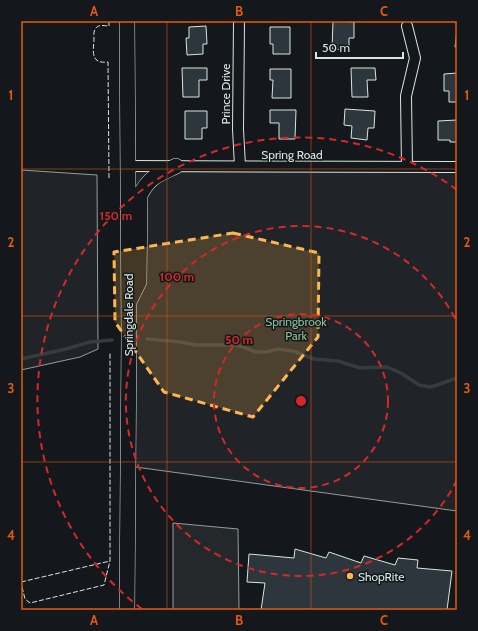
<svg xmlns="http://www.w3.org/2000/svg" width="478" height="631" font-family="Cabin,sans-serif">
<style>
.green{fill:#202428;stroke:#939e99}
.parking{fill:#24282b;stroke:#939e99}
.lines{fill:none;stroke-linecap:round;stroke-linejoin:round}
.stream{stroke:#363b3e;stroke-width:3.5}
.building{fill:#2c363c;stroke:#d8e6dc}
.street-casing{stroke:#d8e6dc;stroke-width:12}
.secondary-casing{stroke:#d8e6dc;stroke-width:16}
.street{stroke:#14181c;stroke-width:10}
.secondary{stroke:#14181c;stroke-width:15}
.fence{stroke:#d8e6dc;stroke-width:1;stroke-dasharray:5 2;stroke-linecap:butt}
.marked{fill:#ffb74d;fill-opacity:0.2;stroke:#ffb74d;stroke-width:3;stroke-dasharray:8 5;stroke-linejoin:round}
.grid{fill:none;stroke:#e8590c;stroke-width:1;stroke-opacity:0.55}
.ring{fill:none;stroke:#d62828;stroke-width:2;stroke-dasharray:7 5}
.poi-dot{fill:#ffb74d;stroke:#14181c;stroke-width:1.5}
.labels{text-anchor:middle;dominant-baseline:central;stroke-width:3;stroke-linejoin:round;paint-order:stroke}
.street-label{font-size:12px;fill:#d8e6dc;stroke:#14181c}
.park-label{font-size:12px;fill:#8ac095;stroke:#14181c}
.poi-label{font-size:12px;fill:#d8e6dc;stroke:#14181c;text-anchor:start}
.centre{fill:#d62828;stroke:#14181c;stroke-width:2}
.ring-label{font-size:12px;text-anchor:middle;font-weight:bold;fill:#d62828;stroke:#14181c;stroke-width:3;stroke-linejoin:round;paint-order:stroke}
.neatline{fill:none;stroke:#e8590c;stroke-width:1.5}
.grid-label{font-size:13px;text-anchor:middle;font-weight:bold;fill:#e8590c}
</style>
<rect width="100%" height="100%" fill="#14181c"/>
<path class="green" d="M 128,166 L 457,167 L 457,511 L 128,466 Z
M 21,170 L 97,175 L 98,349 L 80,357 L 21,370 Z"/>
<path class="parking" d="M 173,523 L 238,529 L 239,610 L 173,610 Z"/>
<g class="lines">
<path class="stream" d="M 147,339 L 181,342 L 196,345 L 234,345 L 243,347 L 256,352 L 266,352 L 278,349 L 293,351 L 314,359 L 338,361 L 360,368 L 387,367 L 401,373 L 419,385 L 425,386 L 430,387 L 437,385 L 457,378
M 21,359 L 66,349 L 90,342 L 112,340"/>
</g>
<path class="building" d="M 333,21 L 354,22 L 354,38 L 349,38 L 349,50 L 332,49 Z
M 206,26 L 207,44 L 203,44 L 203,54 L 187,55 L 186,38 L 189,38 L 189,27 Z
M 270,27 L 290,27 L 290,54 L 273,54 L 273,44 L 270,44 Z
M 457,30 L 457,47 L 455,47 Z
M 182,68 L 207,68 L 207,80 L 199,80 L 199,97 L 183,97 Z
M 351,68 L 375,68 L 376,80 L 367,80 L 368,97 L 352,97 Z
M 270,69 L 291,69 L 291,98 L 272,98 L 273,80 L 270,80 Z
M 457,73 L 457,102 L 449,102 L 449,91 L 444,91 L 444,74 Z
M 345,109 L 375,111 L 374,128 L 368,128 L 367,140 L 351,138 L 352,126 L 344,125 Z
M 270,110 L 296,110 L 295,139 L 279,139 L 279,123 L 270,123 Z
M 185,111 L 207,111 L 207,128 L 202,128 L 202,139 L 185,139 Z
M 457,120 L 457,142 L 450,142 L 450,140 L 438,140 L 438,121 Z
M 295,549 L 326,558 L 329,552 L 361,563 L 364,556 L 395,565 L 398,558 L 418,560 L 417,568 L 452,571 L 447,610 L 261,610 L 265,583 L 247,582 L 249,554 L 294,558 Z"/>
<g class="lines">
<defs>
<path id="street" d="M 239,21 L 238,129 L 240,166
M 407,26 L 415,58 L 406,96 L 407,167
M 128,166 L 457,167"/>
<path id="secondary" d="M 130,300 L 139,282 L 140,195 C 150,176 158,175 176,166
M 127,610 L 129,337 L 127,21"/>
</defs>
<use href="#street" class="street-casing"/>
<use href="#secondary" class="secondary-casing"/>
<use href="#street" class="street"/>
<use href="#secondary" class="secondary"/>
<path class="fence" d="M 109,21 L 109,26 C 105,26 99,24 96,28 C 93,31 94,36 94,40 C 93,53 91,64 108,62 L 109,179
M 21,582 L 110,561
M 22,587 L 25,599 L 30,603 L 104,585 L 110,561 L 110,353"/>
</g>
<path class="marked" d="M 233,233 L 319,253 L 318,337 L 253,417 L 164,392 L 115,322 L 114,252 Z"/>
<path class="grid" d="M 167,21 L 167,610M 311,21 L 311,610M 21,169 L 457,169M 21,316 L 457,316M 21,462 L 457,462"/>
<g class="ring">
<circle cx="301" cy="401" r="87"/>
<path d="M457 480A175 175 0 1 1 457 322"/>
<path d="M142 609A262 262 0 0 1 457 190"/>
</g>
<circle class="poi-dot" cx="350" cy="576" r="4"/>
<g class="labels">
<g class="street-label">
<text transform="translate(225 94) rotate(-90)">Prince Drive</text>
<text x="292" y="154">Spring Road</text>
<text transform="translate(128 315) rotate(-90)">Springdale Road</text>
</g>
<g class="park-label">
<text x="296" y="321">Springbrook<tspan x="296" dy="14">Park</tspan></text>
</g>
<g class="poi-label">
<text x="358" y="576">ShopRite</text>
</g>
</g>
<circle cx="301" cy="401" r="6" class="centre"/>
<g class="ring-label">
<text x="116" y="220">150 m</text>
<text x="177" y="281">100 m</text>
<text x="239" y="344">50 m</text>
</g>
<rect width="478" height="631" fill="none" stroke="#14181c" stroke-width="44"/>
<path d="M316 52v6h87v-6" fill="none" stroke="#d8e6dc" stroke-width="2"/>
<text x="322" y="52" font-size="12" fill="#d8e6dc" stroke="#14181c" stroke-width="3" paint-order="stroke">50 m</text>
<rect x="22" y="22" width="434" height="587" class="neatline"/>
<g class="grid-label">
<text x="94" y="16">A</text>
<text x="239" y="16">B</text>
<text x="384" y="16">C</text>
<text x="11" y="100">1</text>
<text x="467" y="100">1</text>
<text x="11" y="247">2</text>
<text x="467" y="247">2</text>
<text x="11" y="393">3</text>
<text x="467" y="393">3</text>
<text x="11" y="540">4</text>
<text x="467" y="540">4</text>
<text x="94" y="625">A</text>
<text x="239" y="625">B</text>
<text x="384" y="625">C</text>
</g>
</svg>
